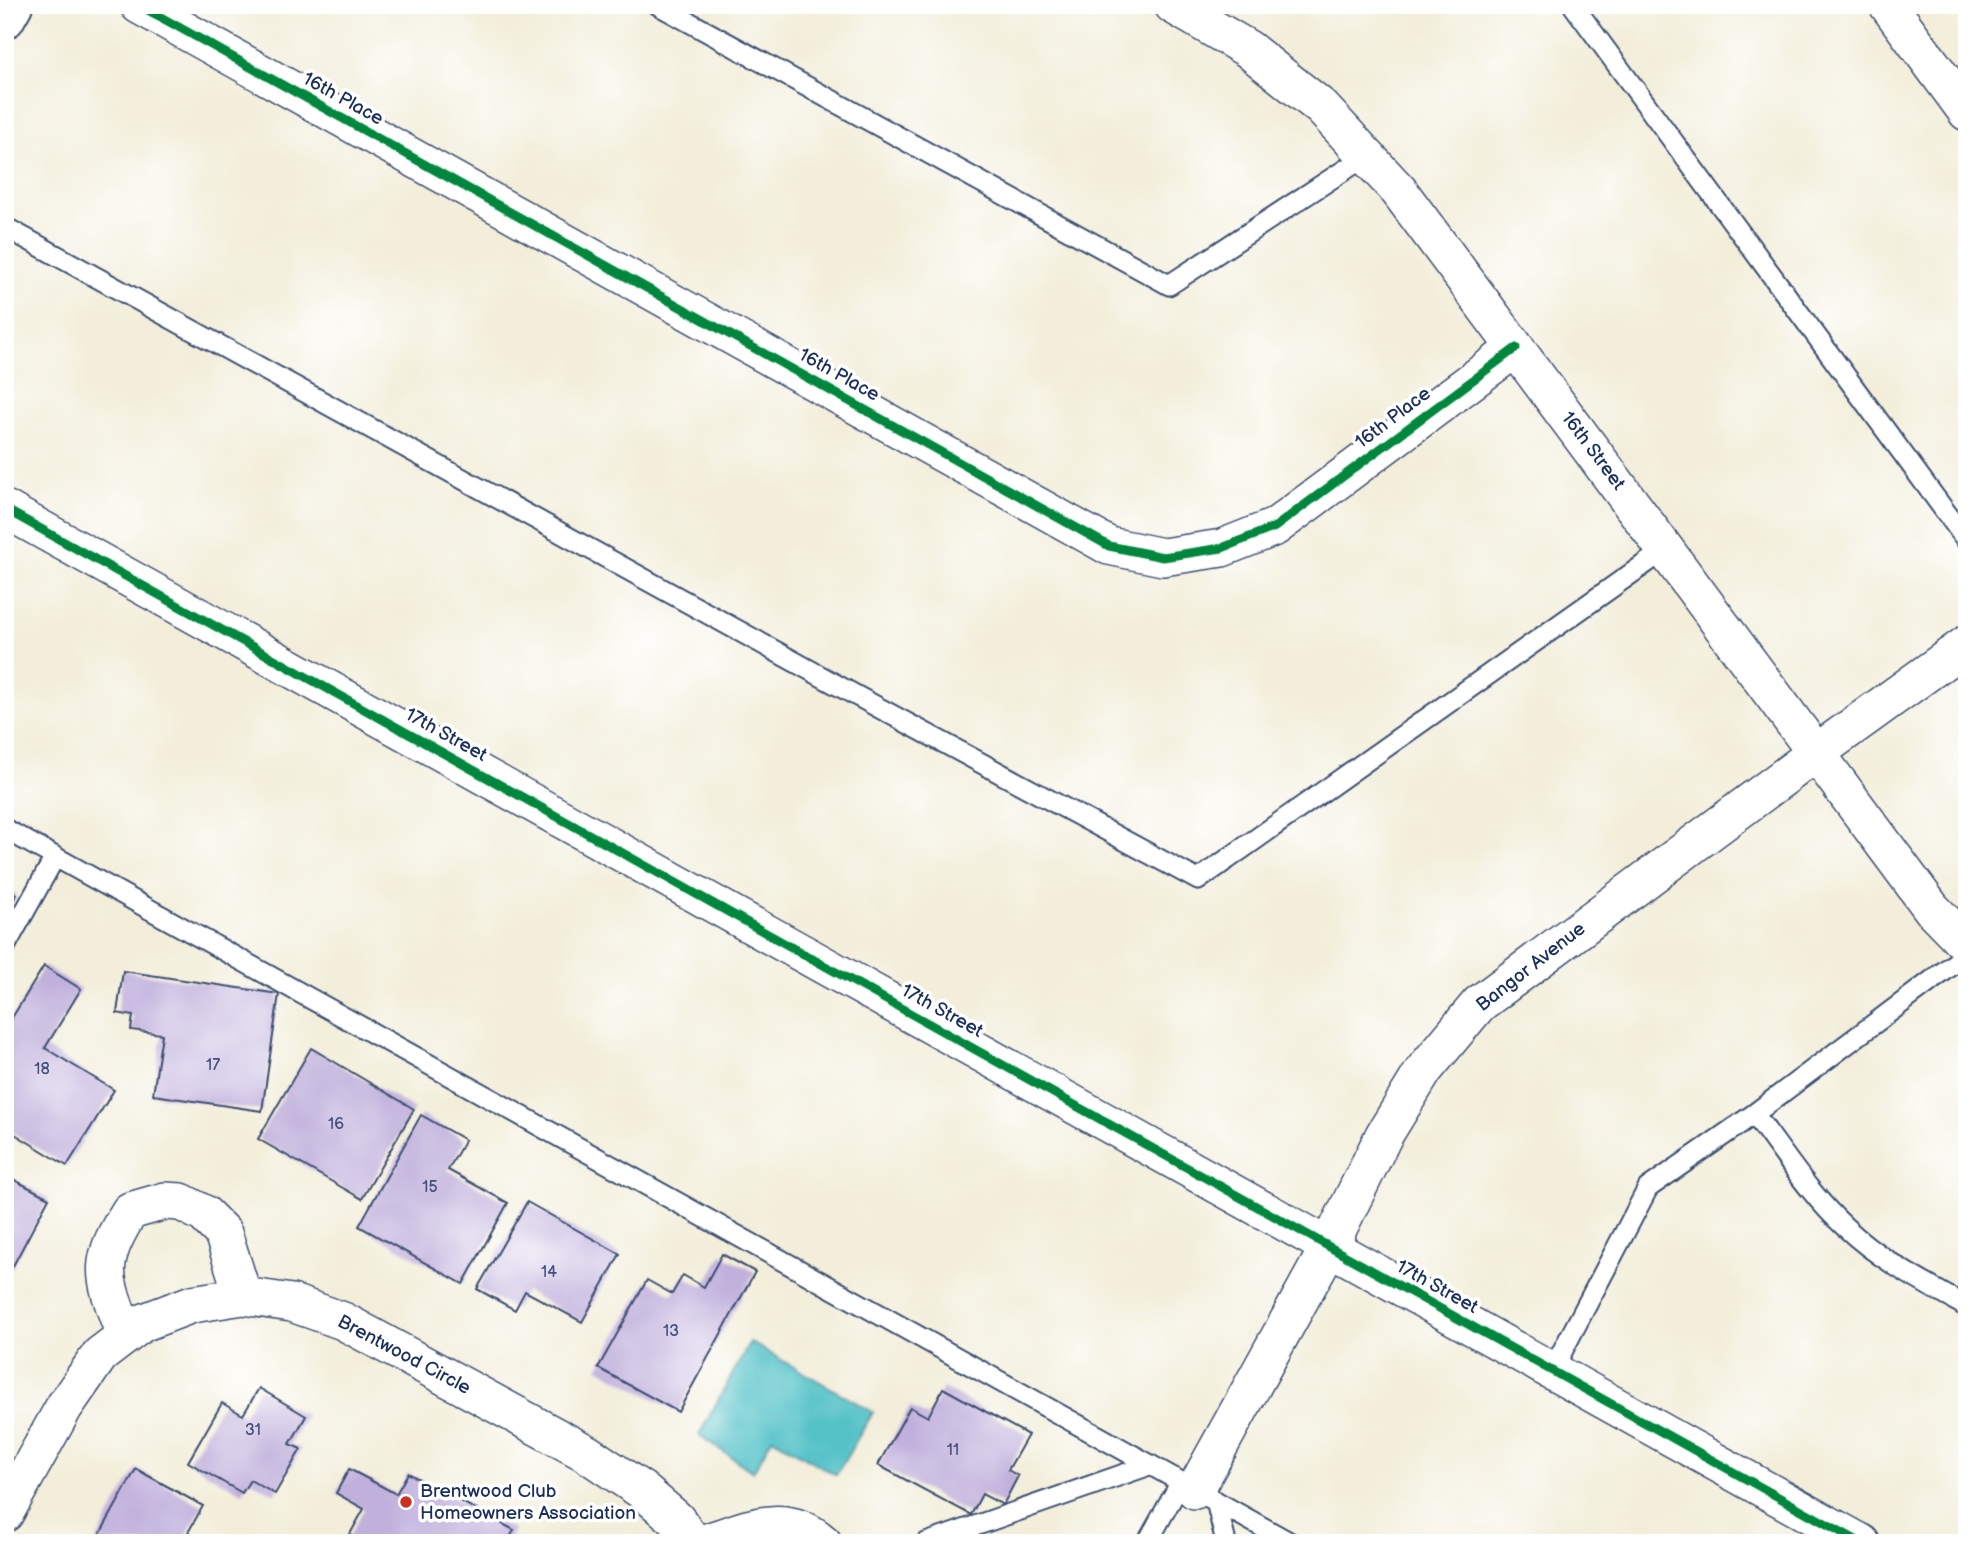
<svg xmlns="http://www.w3.org/2000/svg" width="1972" height="1548" font-family="'Balsamiq Sans',sans-serif">
<style>
.water{fill:#54c2c8;stroke:#387893;stroke-width:2}
.building{fill:#c0b0dc}
.lines{fill:none;stroke-linecap:round;stroke-linejoin:round}
.service-casing{stroke:#3b4c70;stroke-width:23}
.minor-casing{stroke:#3b4c70;stroke-width:40}
.tertiary-casing{stroke:#3b4c70;stroke-width:42}
.service{stroke:#fff;stroke-width:19}
.minor{stroke:#fff;stroke-width:37}
.tertiary{stroke:#fff;stroke-width:38}
.cycleway-casing{stroke:#fff;stroke-width:13}
.cycleway{stroke:#00873e;stroke-width:9}
.poi-dot{fill:#c8321e;stroke:#fff;stroke-width:2.5}
.labels{text-anchor:middle;dominant-baseline:central;stroke-width:7;stroke-linejoin:round;paint-order:stroke}
.number-label{font-size:16px;fill:#444f7e}
.street-label{font-size:19px;fill:#1b2f5e;stroke:#fff}
.poi-label{font-size:19px;fill:#1b2f5e;stroke:#fff;text-anchor:start}
</style>
<rect width="100%" height="100%" fill="#fff"/>
<filter id="ink" filterUnits="userSpaceOnUse"><feTurbulence type="fractalNoise" baseFrequency=".0143" numOctaves="2"/><feDisplacementMap in="SourceGraphic" scale="14" xChannelSelector="R" yChannelSelector="G"/><feConvolveMatrix kernelMatrix="1 2 1 2 8 2 1 2 1" color-interpolation-filters="sRGB"/></filter>
<filter id="wash" filterUnits="userSpaceOnUse"><feTurbulence type="fractalNoise" baseFrequency=".00686" numOctaves="4" result="noise"/><feDisplacementMap in="SourceGraphic" scale="28" xChannelSelector="R" yChannelSelector="G"/><feGaussianBlur stdDeviation="1.57" result="paint"/><feColorMatrix in="noise" values="0 0 0 0 0 0 0 0 0 0 0 0 0 0 0 0 0 1.4 0 .05"/><feComposite in="paint" operator="in"/></filter>
<g filter="url(#wash)">
<rect width="100%" height="100%" fill="#f2eed9"/>
<path class="water" d="M 750,1342 L 873,1412 L 836,1475 L 772,1438 L 753,1472 L 699,1435 Z"/>
<g id="blocks">
<path class="building" d="M 5,887 L 17,894 L 5,915 Z
M 44,966 L 81,989 L 45,1048 L 114,1090 L 67,1166 L 5,1128 L 5,1029 Z
M 123,971 L 279,994 L 262,1111 L 153,1095 L 162,1034 L 131,1030 L 133,1016 L 117,1013 Z
M 311,1048 L 414,1109 L 362,1199 L 258,1139 Z
M 421,1115 L 465,1140 L 448,1170 L 508,1203 L 463,1284 L 359,1226 Z
M 5,1175 L 49,1198 L 5,1281 Z
M 527,1202 L 620,1254 L 582,1322 L 525,1291 L 515,1310 L 477,1289 Z
M 722,1254 L 755,1272 L 678,1412 L 598,1368 L 647,1280 L 672,1294 L 683,1275 L 704,1287 Z
M 259,1388 L 306,1416 L 290,1444 L 301,1449 L 275,1494 L 250,1480 L 242,1493 L 188,1462 L 222,1403 L 243,1415 Z
M 943,1388 L 1028,1435 L 1008,1470 L 1018,1476 L 1003,1505 L 982,1494 L 971,1515 L 878,1465 L 910,1407 L 928,1417 Z
M 136,1469 L 203,1506 L 182,1543 L 95,1543 Z
M 349,1469 L 396,1494 L 408,1473 L 514,1530 L 507,1543 L 345,1543 L 364,1509 L 336,1493 Z"/>
</g>
</g>
<g filter="url(#ink)">
<use href="#blocks" fill-opacity="0" stroke="#3b4c70" stroke-width="2"/>
<g class="lines">
<defs>
<path id="service" d="M 658,5 L 1169,285 L 1366,156
M 1573,5 L 1967,541
M 5,227 L 857,696 L 1198,880 L 1666,549
M 5,829 L 1291,1543
M 5,947 L 55,857
M 1754,1114 C 1783,1152 1810,1195 1845,1227 C 1881,1261 1924,1283 1967,1307
M 1552,1371 L 1648,1188 L 1754,1114 L 1967,954
M 1216,1501 L 1226,1543
M 926,1543 L 1150,1465
M 1147,1543 L 1181,1482"/>
<path id="minor" d="M 139,5 L 1109,546 L 1163,557 L 1222,548 L 1275,527 L 1516,348
M 1173,5 L 1248,49 L 1321,107 L 1399,191 L 1932,909 L 1967,945
M 1888,5 L 1967,112
M 5,509 L 1861,1543
M 125,1336 C 105,1278 94,1267 130,1211 L 165,1201 L 181,1202 L 204,1214 L 223,1233 L 243,1296
M 1195,1490 L 1329,1247 L 1384,1135 L 1424,1070 L 1479,1004 L 1816,753 L 1967,644
M 5,1513 L 64,1407 L 100,1355 L 142,1323 L 192,1304 L 243,1296 L 292,1303 L 343,1321 L 586,1453 L 643,1491 L 676,1519 L 694,1543
M 704,1543 C 746,1530 785,1509 823,1543"/>
<path id="tertiary" d="M 5,19 L 13,5"/>
</defs>
<use href="#service" class="service-casing"/>
<use href="#minor" class="minor-casing"/>
<use href="#tertiary" class="tertiary-casing"/>
<use href="#service" class="service"/>
<use href="#minor" class="minor"/>
<use href="#tertiary" class="tertiary"/>
<defs>
<path id="cycleway" d="M 139,5 L 1109,546 L 1163,557 L 1222,548 L 1275,527 L 1516,348
M 5,509 L 1861,1543"/>
</defs>
<use href="#cycleway" class="cycleway-casing"/>
<use href="#cycleway" class="cycleway"/>
</g>
</g>
<circle class="poi-dot" cx="406" cy="1502" r="7"/>
<g class="labels">
<g class="number-label">
<text x="213" y="1065">17</text>
<text x="42" y="1069">18</text>
<text x="336" y="1124">16</text>
<text x="430" y="1187">15</text>
<text x="549" y="1272">14</text>
<text x="671" y="1331">13</text>
<text x="253" y="1430">31</text>
<text x="953" y="1450">11</text>
</g>
<g class="street-label">
<text transform="translate(343 99) rotate(29)">16th Place</text>
<text transform="translate(839 375) rotate(29)">16th Place</text>
<text transform="translate(1393 418) rotate(-37)">16th Place</text>
<text transform="translate(1593 451) rotate(53)">16th Street</text>
<text transform="translate(446 735) rotate(29)">17th Street</text>
<text transform="translate(1531 967) rotate(-38)">Bangor Avenue</text>
<text transform="translate(942 1011) rotate(29)">17th Street</text>
<text transform="translate(1437 1287) rotate(29)">17th Street</text>
<text transform="translate(404 1355) rotate(28)">Brentwood Circle</text>
</g>
<g class="poi-label">
<text x="420" y="1491">Brentwood Club<tspan x="420" dy="22">Homeowners Association</tspan></text>
</g>
</g>
<rect width="1972" height="1548" fill="none" stroke="#fff" stroke-width="28"/>
</svg>
